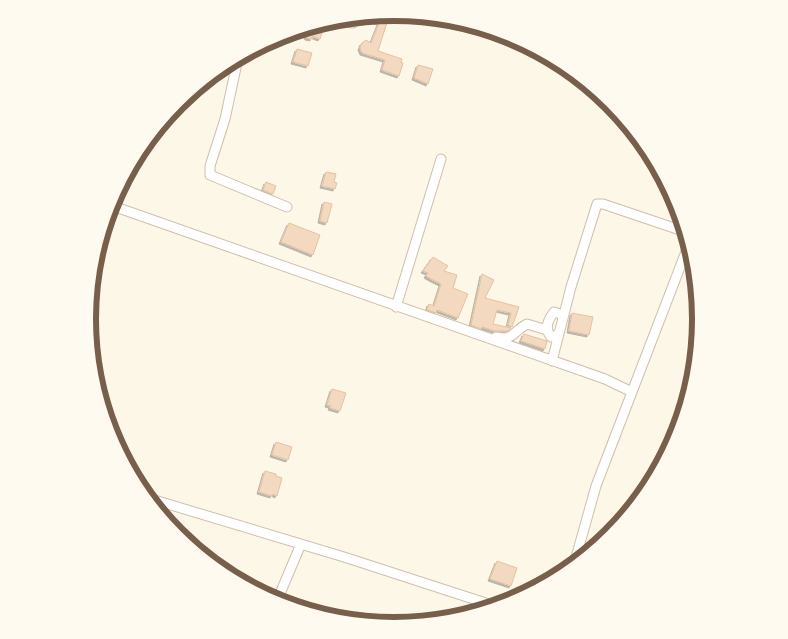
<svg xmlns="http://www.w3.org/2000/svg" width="788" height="639" font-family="'Fira Sans',sans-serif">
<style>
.building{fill:#f3d9bf;stroke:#e6c19f;filter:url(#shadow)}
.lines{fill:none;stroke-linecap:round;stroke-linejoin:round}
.street-casing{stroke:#cfbfad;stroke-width:11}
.street{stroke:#fff;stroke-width:9}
.rim{fill:none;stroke:#785f4b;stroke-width:6}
</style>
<defs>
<filter id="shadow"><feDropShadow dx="-2" dy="2" stdDeviation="0" flood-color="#0004"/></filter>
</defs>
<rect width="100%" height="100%" fill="#fdf7e8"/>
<path class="building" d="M 390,13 L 378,51 L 402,59 L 401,63 L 403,63 L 399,76 L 382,70 L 385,60 L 362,53 L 360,48 L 362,43 L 366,40 L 371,43 L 379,23 L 367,18 Z
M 324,26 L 320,39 L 312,36 L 312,39 L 307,38 L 305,34 L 306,30 Z
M 297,49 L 312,53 L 308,66 L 293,62 Z
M 418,65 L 433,69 L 428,84 L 414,78 Z
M 326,172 L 336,174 L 334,182 L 337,183 L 335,189 L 322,186 Z
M 266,182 L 276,186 L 273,194 L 263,190 Z
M 324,202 L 332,204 L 327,223 L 320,221 Z
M 289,223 L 320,235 L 313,255 L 281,242 Z
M 433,257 L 448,266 L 444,271 L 457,275 L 453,288 L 468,294 L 458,318 L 437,310 L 436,313 L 427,310 L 429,304 L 434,306 L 441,284 L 431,279 L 426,276 L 428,273 L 423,271 Z
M 482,274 L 494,280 L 485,298 L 519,307 L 512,327 L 508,325 L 511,313 L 497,310 L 493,324 L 511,328 L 507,331 L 495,331 L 482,327 L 481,329 L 471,325 Z
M 572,313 L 593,317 L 589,335 L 569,331 Z
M 524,334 L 547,341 L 545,349 L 521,341 Z
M 332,389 L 346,393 L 340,411 L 330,408 L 331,406 L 327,405 Z
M 276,442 L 292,447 L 288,460 L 272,455 Z
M 265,471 L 276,474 L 276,476 L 282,478 L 277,496 L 273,494 L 272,496 L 259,492 Z
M 497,561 L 517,568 L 511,586 L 490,579 Z"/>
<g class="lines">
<defs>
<path id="street" d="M 348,22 L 353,23
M 237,63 L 225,119 L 210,166 L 210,175 L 287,207
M 110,205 L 605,379 L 632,392 L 596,486 L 575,561
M 396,307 L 441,159
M 559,333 L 554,337 L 551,337 C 544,328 548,320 554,312 L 564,315
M 496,337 C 514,341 513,331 527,324 L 547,330
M 552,361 L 571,287 L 597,204 L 603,204 L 683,231
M 632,392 L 687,249
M 151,499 L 344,557 L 495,606
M 276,603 L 301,544"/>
</defs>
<use href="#street" class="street-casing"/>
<use href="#street" class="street"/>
</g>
<path d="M0 0H788V639H0ZM96 319a298 298 0 1 1 596 0a298 298 0 1 1-596 0Z" fill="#fffaef" fill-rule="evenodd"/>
<path class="rim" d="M96 319a298 298 0 1 1 596 0a298 298 0 1 1-596 0Z"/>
</svg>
